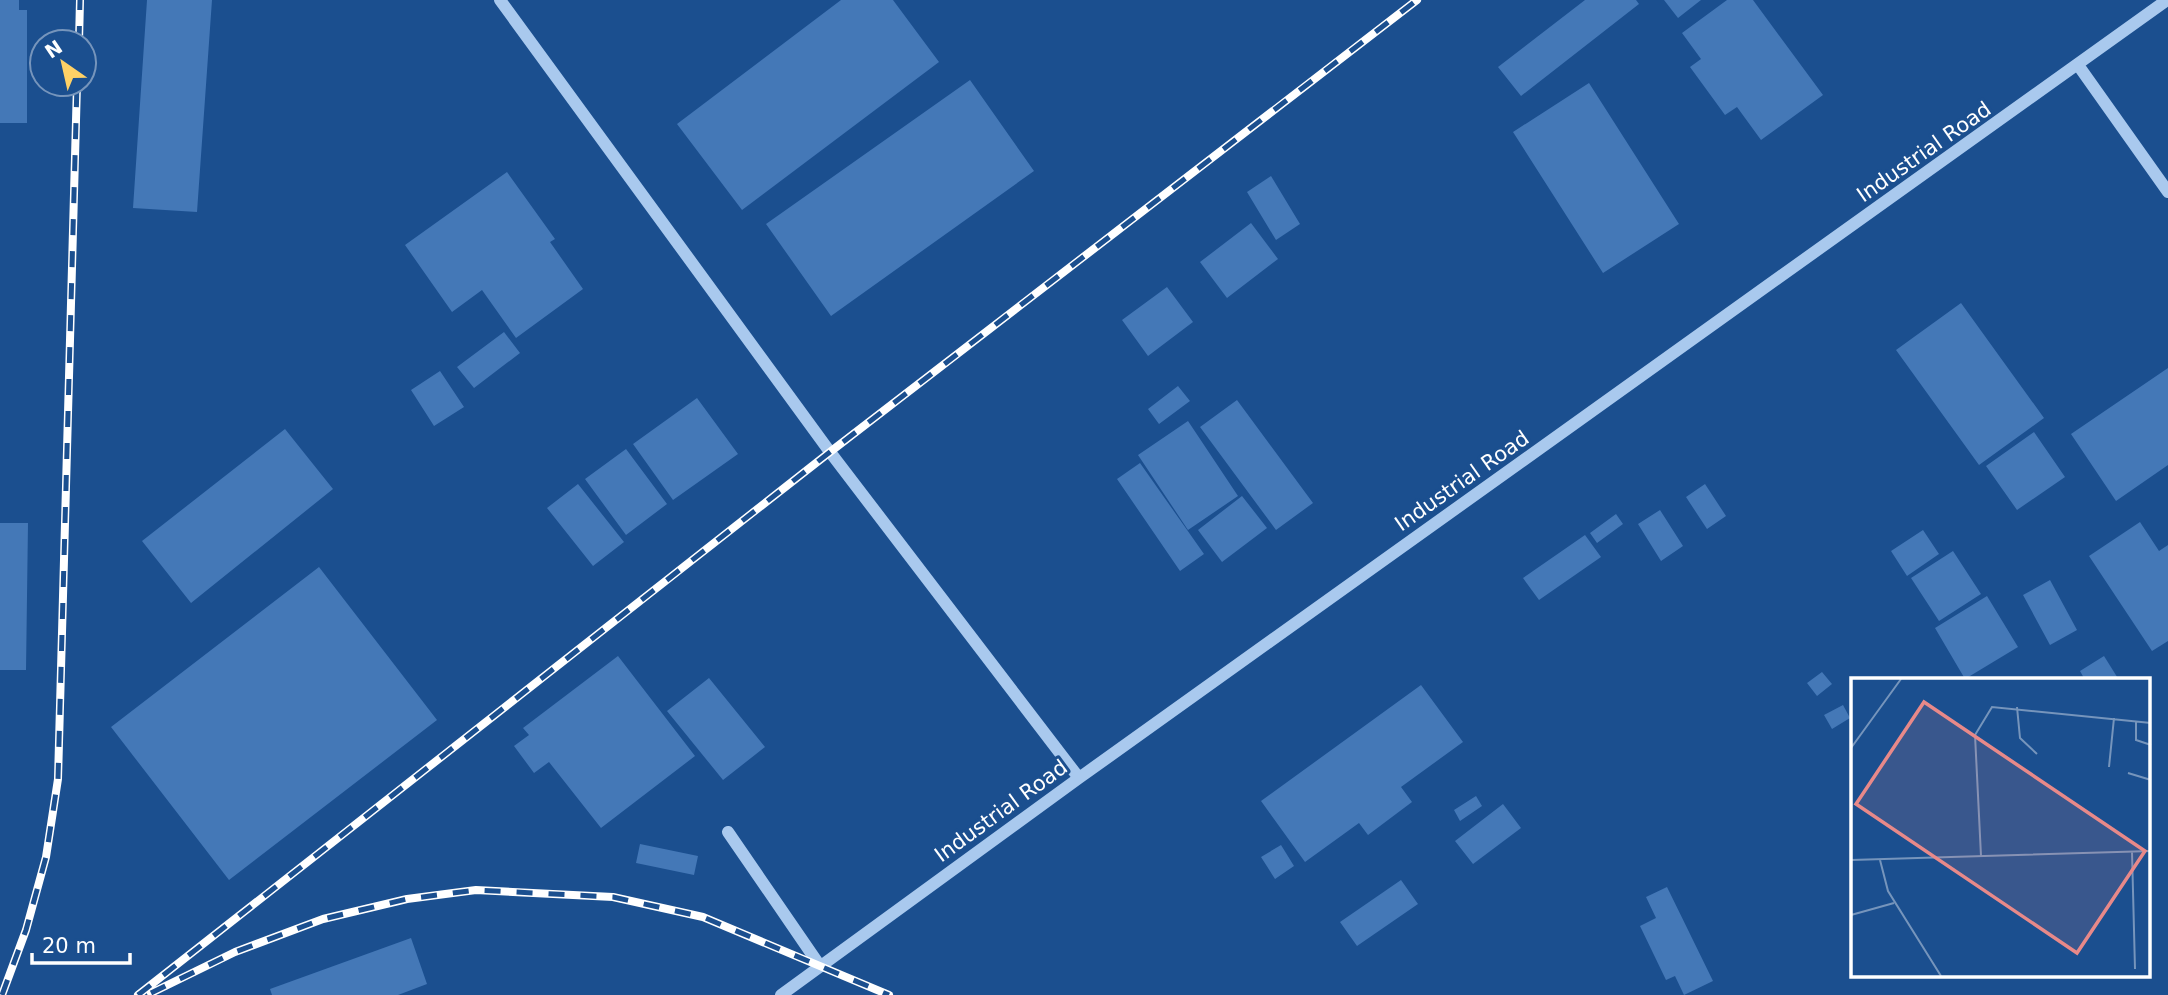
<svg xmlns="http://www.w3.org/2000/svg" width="2168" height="995" font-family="'DejaVu Sans',sans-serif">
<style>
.building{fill:#4478b7}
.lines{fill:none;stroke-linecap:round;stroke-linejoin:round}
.minor{stroke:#a9c9ee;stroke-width:12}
.rail-casing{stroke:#fff;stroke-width:8}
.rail{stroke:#1b4f8f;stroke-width:5;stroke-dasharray:16;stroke-linecap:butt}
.labels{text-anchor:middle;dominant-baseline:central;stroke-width:6;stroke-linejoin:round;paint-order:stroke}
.street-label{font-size:21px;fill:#fff;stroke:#1b4f8f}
.inset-road{fill:none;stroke:#7695bc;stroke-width:2}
.view{fill:#e88989;fill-opacity:0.15;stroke:#e88989;stroke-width:3.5}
.inset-edge{fill:none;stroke:#fff;stroke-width:3.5}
</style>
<rect width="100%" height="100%" fill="#1b4f8f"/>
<path class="building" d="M 0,0 L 19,0 L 19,10 L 27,10 L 27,123 L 0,123 Z
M 147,0 L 212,0 L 197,212 L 133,208 Z
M 841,0 L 893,0 L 939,62 L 742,210 L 677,124 Z
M 1585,0 L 1636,0 L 1639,4 L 1521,96 L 1498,67 Z
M 1664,0 L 1701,0 L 1678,18 Z
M 1727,0 L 1753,0 L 1823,95 L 1761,140 L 1737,107 L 1725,115 L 1690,67 L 1701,59 L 1682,33 Z
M 970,80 L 1034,171 L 831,316 L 766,224 Z
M 1589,83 L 1679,224 L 1603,273 L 1513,132 Z
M 507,172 L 555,239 L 550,242 L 583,289 L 516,338 L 482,290 L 452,312 L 405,245 Z
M 1271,176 L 1300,224 L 1276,240 L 1247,192 Z
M 1251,223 L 1278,259 L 1227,298 L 1200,262 Z
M 1167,287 L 1193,322 L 1148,356 L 1122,320 Z
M 1961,303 L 2044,418 L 1979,465 L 1896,350 Z
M 504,332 L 520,353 L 474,388 L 457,367 Z
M 2168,368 L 2168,465 L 2116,501 L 2071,434 Z
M 440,371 L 464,407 L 434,426 L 411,390 Z
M 1178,386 L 1190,401 L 1159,424 L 1148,409 Z
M 697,398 L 738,454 L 673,500 L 633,444 Z
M 1237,400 L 1313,503 L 1276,530 L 1200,427 Z
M 1188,421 L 1238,496 L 1188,530 L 1138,455 Z
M 285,429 L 333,489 L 191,603 L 142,541 Z
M 2034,432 L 2065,477 L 2017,510 L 1986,466 Z
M 626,449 L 667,504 L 626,535 L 585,479 Z
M 1140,463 L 1204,554 L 1180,571 L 1117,479 Z
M 578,484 L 624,542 L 593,566 L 547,508 Z
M 1705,484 L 1726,516 L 1707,529 L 1686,497 Z
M 1242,496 L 1267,528 L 1222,562 L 1198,530 Z
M 1660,510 L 1683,546 L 1661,561 L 1638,524 Z
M 1616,514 L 1623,524 L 1597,543 L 1590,533 Z
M 2140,522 L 2159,551 L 2168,545 L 2168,641 L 2152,651 L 2089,556 Z
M 0,523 L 28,523 L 26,670 L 0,670 Z
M 1923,530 L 1939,554 L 1907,576 L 1891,551 Z
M 1585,535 L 1601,557 L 1539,600 L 1523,578 Z
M 1953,551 L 1981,594 L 1939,621 L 1911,578 Z
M 319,567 L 437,720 L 229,880 L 111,727 Z
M 2050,580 L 2077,630 L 2050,645 L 2023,595 Z
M 1987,596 L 2018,647 L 1965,679 L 1935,628 Z
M 618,656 L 695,756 L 601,828 L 549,762 L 534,773 L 514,746 L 529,735 L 523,728 Z
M 2104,656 L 2119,680 L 2085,680 L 2080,671 Z
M 1822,672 L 1832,684 L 1817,696 L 1807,683 Z
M 709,678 L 765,747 L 723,780 L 667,711 Z
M 1421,685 L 1463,742 L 1401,787 L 1412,802 L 1368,835 L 1359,823 L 1305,862 L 1261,801 Z
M 1843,705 L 1850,718 L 1832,729 L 1824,715 Z
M 1476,796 L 1482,806 L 1460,821 L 1454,810 Z
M 1503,804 L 1521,828 L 1473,864 L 1455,841 Z
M 640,844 L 698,856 L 694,875 L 636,863 Z
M 1281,845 L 1294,866 L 1275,879 L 1261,857 Z
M 1401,880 L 1418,904 L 1357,946 L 1340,922 Z
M 1667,887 L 1713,981 L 1684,995 L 1675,976 L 1666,980 L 1640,926 L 1656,918 L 1646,897 Z
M 411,938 L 427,984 L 398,995 L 272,995 L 270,989 Z"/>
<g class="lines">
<path class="minor" d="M 500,0 L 830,452 L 1079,778
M 2078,65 L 2168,192
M 728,832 L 820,966
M 781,995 L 1079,778 L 2167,0"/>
<defs>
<path id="rail" d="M 79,42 L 80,0
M 151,993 L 235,952 L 323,919 L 407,899 L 476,890 L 613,897 L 703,917 L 889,995
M 2,995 L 26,930 L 46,857 L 58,779 L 77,84
M 138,995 L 830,452 L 1417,0"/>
</defs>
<use href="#rail" class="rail-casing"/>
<use href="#rail" class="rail"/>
</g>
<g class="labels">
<g class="street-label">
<text transform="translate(1924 152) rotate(-35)">Industrial Road</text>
<text transform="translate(1462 481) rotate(-35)">Industrial Road</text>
<text transform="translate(1001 811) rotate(-36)">Industrial Road</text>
</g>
</g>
<g transform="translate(1851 678)">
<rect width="299" height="299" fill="#1b4f8f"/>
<path class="inset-road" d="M 166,29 L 169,60 L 186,76M 285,43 L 285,62 L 300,67M 0,70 L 50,1M 258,89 L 263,40M 277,95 L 300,102M 281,174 L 284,291M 130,178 L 124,57 L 141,29 L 300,45M 0,182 L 300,173M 29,182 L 37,213 L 90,298M 0,237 L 43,225"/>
<path class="view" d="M 73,24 L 294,173 L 226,275 L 5,126 Z"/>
<rect width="299" height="299" class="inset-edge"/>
</g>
<g transform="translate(63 63) rotate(326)"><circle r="33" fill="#1b4f8f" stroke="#7695bc" stroke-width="2"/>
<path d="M0-5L12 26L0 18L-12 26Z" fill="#ffd166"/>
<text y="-10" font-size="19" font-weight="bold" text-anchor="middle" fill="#ffffff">N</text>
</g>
<path d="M32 953v10h98v-10" fill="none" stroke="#ffffff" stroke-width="3.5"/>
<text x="42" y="953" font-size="21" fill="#ffffff" stroke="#1b4f8f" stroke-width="5" paint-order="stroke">20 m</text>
</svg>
